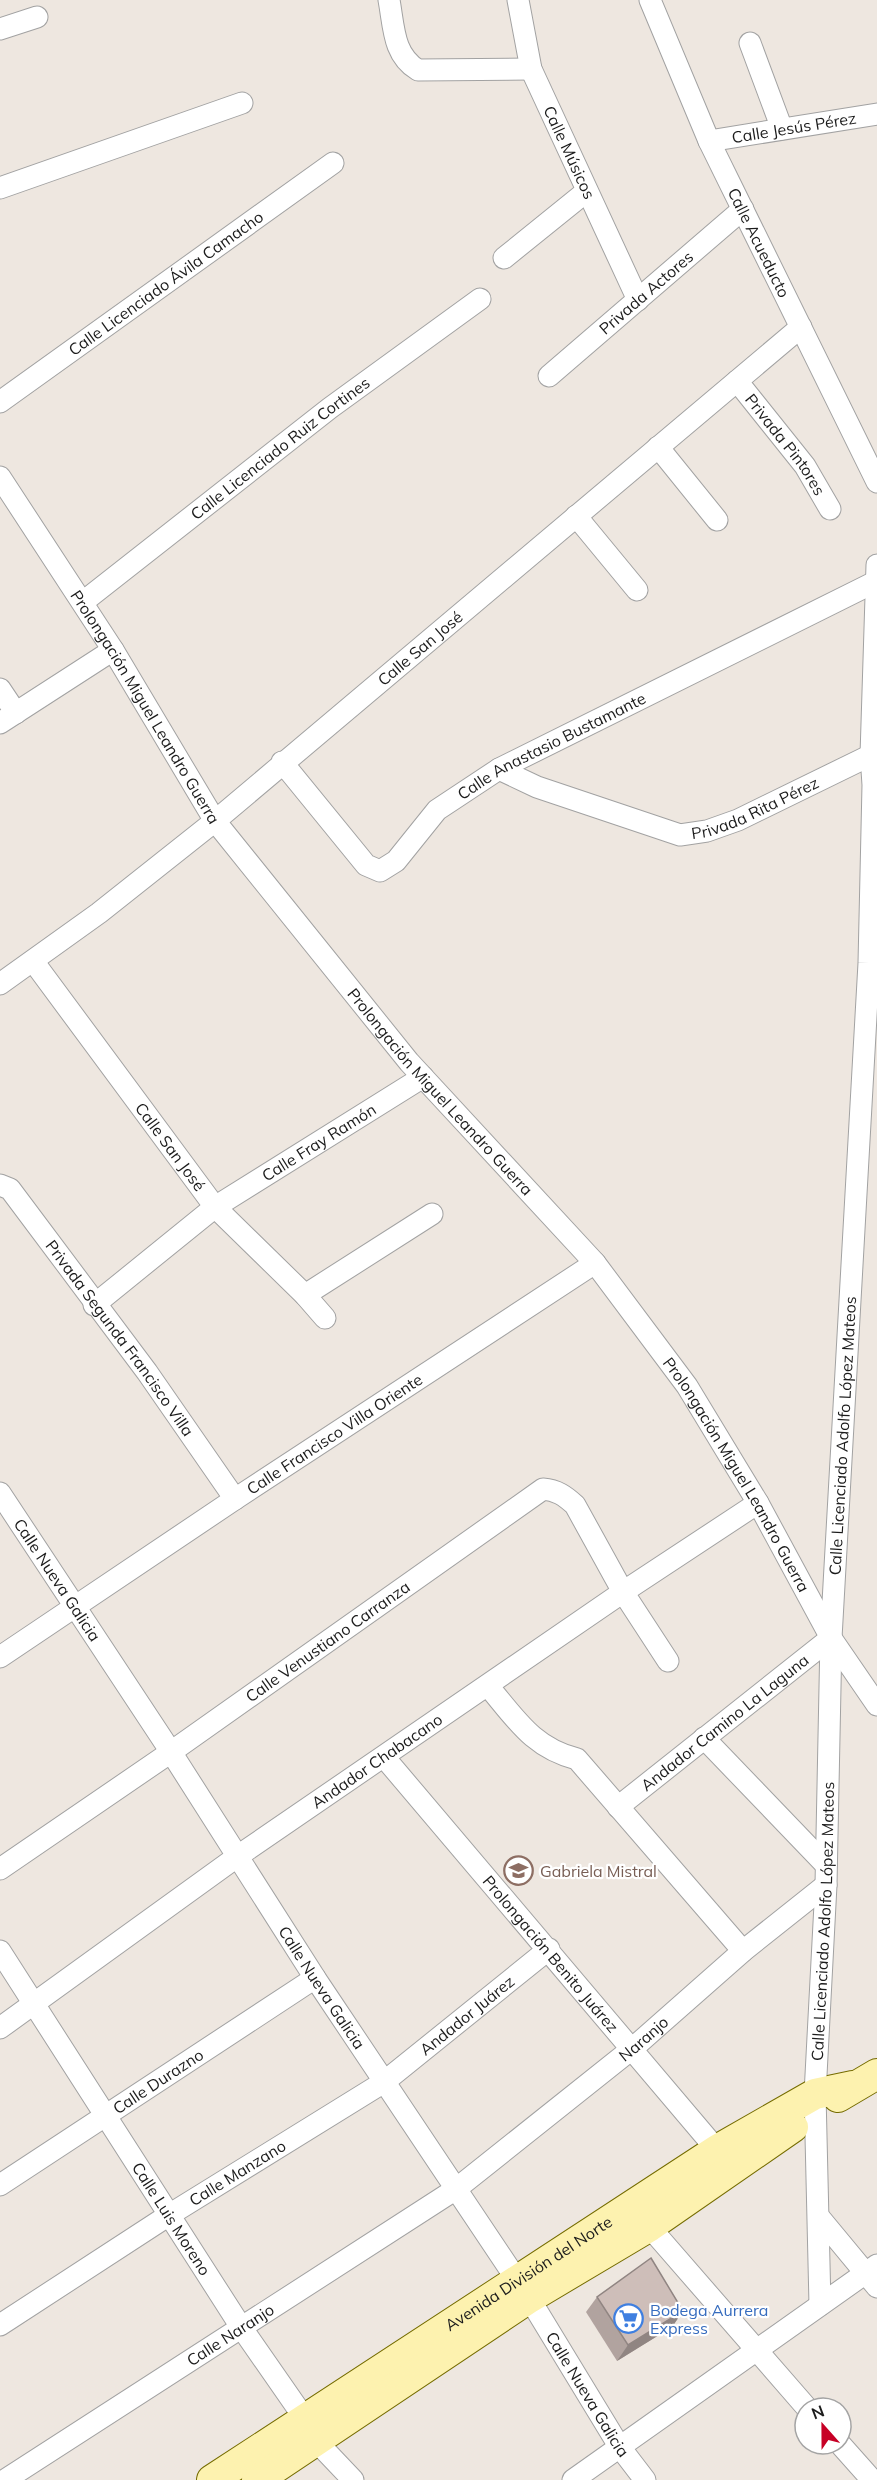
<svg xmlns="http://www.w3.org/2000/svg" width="877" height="2480" font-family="Mulish,sans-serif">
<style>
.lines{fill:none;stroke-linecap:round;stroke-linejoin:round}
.street-casing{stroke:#a2a2a2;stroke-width:23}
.secondary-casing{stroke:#756c00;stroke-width:32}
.street{stroke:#fff;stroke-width:21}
.secondary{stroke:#fdf2af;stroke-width:30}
.wall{fill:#b1a39f}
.shaded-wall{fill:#908582}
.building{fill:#cebeb9;stroke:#908582;stroke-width:1.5}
.labels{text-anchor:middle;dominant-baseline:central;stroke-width:4.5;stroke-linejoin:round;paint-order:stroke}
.street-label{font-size:16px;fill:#1b1b1b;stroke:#fff}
.education-label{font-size:16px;fill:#785e54;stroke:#fff;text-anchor:start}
.shop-label{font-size:16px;fill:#366cbe;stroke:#fff;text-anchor:start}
</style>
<rect width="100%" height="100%" fill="#eee7e0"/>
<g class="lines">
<defs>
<g id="street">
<path d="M 389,0 C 394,27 393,55 418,70 L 531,69"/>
<path id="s1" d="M 518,0 L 531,69 L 638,300"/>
<path id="s2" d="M 650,0 L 709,141 L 877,482"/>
<path d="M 0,29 L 37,17"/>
<path d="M 750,43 L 782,129"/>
<path id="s3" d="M 709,141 L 877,114"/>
<path d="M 0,188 L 242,103"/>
<path d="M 504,258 L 587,191"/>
<path id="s4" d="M 549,376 L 743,209"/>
<path id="s5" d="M 737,381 L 805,466 L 830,509"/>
<path id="s6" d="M 0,402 L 333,163"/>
<path d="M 658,447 L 717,520"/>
<path id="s7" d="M 0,477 L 113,650 L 215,821 L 409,1062 L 595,1263 L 687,1386 L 758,1503 L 831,1638 L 877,1705"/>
<path d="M 576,516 L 637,590"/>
<path id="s8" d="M 83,602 L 330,408 L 480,299"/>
<path d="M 0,689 L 16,713"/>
<path d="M 0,723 L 113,650"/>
<path id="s9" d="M 282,762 L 366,865 L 380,871 L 396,861 L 437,810 L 499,769 L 877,581"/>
<path id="s10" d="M 499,769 L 537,787 L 680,835 L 707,831 L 738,820 L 871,755"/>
<path id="s11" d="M 33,961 L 215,1207 L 305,1295 L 325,1318"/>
<path id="s12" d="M 0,984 L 99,913 L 215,821 L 801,327"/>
<path id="s13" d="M 0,1185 L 10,1189 L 147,1372 L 235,1499"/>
<path d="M 305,1295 L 432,1214"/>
<path id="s14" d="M 94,1305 L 215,1207 L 423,1077"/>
<path id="s15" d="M 0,1493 L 171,1752 L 315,1978 L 529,2298 L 619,2446 L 645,2480"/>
<path id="s16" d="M 0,1657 L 235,1499 L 595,1263"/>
<path d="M 488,1686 C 516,1719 533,1748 577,1759 L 743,1951"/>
<path d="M 704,1738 L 826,1865"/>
<path id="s17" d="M 384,1757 L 717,2150"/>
<path id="s18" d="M 618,1807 L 831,1638"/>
<path id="s19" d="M 0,1869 L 171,1752 L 543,1489 C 557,1490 565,1496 575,1505 L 623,1592 L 668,1661"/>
<path id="s20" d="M 0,1951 L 241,2327 L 305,2419 L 316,2441 L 353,2480"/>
<path id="s21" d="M 0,2028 L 238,1856 L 623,1592 L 758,1503"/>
<path id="s22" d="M 0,2185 L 315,1978"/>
<path d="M 640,2216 L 807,2408"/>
<path d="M 819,2217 L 877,2287"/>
<path id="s23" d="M 820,2305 L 815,2094 L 826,1885 L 831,1638 L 869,963 L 873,785 L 871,755 L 877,565"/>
<path id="s24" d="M 0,2325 L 169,2215 L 384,2082 L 549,1949"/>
<path d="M 840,2444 L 872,2480"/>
<path id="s25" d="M 5,2480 L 456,2189 L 633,2048 L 743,1951 L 826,1885"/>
<path d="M 573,2480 L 877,2265"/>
</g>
<g id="secondary">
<path d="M 838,2097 L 877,2074"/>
<path id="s26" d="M 212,2480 L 717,2150 L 815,2094 L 853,2086"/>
<path d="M 257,2480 L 529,2298 L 650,2226 L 793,2127"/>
</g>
</defs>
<use href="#street" class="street-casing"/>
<use href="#secondary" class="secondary-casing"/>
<use href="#street" class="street"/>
<use href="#secondary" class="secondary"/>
</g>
<path class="wall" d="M 597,2297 L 683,2311 L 672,2327 L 617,2361 L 586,2312 Z"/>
<path class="shaded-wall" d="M 683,2311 L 672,2327 L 617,2361 L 628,2345 Z"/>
<path class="building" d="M 651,2258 L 683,2311 L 628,2345 L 597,2297 Z"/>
<defs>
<symbol id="school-ring" viewBox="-11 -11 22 22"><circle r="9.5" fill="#fff" stroke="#8d6e63" stroke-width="1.5"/><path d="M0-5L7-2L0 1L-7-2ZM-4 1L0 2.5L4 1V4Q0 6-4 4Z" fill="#8d6e63"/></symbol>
<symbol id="supermarket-ring" viewBox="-11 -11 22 22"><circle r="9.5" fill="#fff" stroke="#3f7fe0" stroke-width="1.5"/><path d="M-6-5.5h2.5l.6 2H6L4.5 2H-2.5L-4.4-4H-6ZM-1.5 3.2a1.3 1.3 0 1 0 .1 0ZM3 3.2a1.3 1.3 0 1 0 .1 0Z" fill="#3f7fe0"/></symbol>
</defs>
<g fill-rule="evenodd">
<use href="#school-ring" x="502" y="1854" width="33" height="33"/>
<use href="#supermarket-ring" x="612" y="2302" width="33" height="33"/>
</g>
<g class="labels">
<g class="street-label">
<text stroke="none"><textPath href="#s3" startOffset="86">Calle Jesús Pérez</textPath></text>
<text stroke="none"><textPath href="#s1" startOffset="162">Calle Músicos</textPath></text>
<text stroke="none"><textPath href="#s2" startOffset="266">Calle Acueducto</textPath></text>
<text stroke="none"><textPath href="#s6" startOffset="204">Calle Licenciado Ávila Camacho</textPath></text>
<text stroke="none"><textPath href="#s4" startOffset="128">Privada Actores</textPath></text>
<text stroke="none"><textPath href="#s5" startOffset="80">Privada Pintores</textPath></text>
<text stroke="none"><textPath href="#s8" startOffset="250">Calle Licenciado Ruiz Cortines</textPath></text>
<text stroke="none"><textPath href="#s12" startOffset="538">Calle San José</textPath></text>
<text stroke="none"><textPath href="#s7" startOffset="272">Prolongación Miguel Leandro Guerra</textPath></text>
<text stroke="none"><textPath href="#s9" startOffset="364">Calle Anastasio Bustamante</textPath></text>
<text stroke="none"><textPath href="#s10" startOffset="273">Privada Rita Pérez</textPath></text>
<text stroke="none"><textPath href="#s7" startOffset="758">Prolongación Miguel Leandro Guerra</textPath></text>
<text stroke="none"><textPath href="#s14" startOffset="278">Calle Fray Ramón</textPath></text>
<text stroke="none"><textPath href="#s11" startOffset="231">Calle San José</textPath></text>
<text stroke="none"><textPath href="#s13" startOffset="196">Privada Segunda Francisco Villa</textPath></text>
<text stroke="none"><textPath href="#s16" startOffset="402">Calle Francisco Villa Oriente</textPath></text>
<text stroke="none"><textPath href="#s23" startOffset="870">Calle Licenciado Adolfo López Mateos</textPath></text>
<text stroke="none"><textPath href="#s7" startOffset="1244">Prolongación Miguel Leandro Guerra</textPath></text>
<text stroke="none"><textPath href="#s15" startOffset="104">Calle Nueva Galicia</textPath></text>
<text stroke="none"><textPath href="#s19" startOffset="399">Calle Venustiano Carranza</textPath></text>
<text stroke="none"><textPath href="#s18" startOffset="136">Andador Camino La Laguna</textPath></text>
<text stroke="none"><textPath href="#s21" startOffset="462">Andador Chabacano</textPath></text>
<text stroke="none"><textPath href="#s23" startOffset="384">Calle Licenciado Adolfo López Mateos</textPath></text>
<text stroke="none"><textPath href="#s17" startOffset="258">Prolongación Benito Juárez</textPath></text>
<text stroke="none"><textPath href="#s15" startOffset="590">Calle Nueva Galicia</textPath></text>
<text stroke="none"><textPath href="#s24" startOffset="561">Andador Juárez</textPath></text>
<text stroke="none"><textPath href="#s25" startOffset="777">Naranjo</textPath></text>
<text stroke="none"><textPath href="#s22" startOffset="189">Calle Durazno</textPath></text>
<text stroke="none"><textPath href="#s24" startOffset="282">Calle Manzano</textPath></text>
<text stroke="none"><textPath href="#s20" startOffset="318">Calle Luis Moreno</textPath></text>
<text stroke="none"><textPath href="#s26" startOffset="378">Avenida División del Norte</textPath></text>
<text stroke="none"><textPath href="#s25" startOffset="268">Calle Naranjo</textPath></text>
<text stroke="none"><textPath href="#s15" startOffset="1076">Calle Nueva Galicia</textPath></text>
</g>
<g class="education-label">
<text x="540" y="1871">Gabriela Mistral</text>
</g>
<g class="shop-label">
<text x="650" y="2310">Bodega Aurrera<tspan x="650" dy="18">Express</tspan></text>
</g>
</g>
<g transform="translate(823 2426) rotate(339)"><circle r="28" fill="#ffffff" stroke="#a4a4a4" stroke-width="1.5"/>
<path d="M0-4.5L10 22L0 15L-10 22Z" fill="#c70025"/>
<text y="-9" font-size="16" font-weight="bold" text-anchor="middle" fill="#1b1b1b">N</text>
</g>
</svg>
